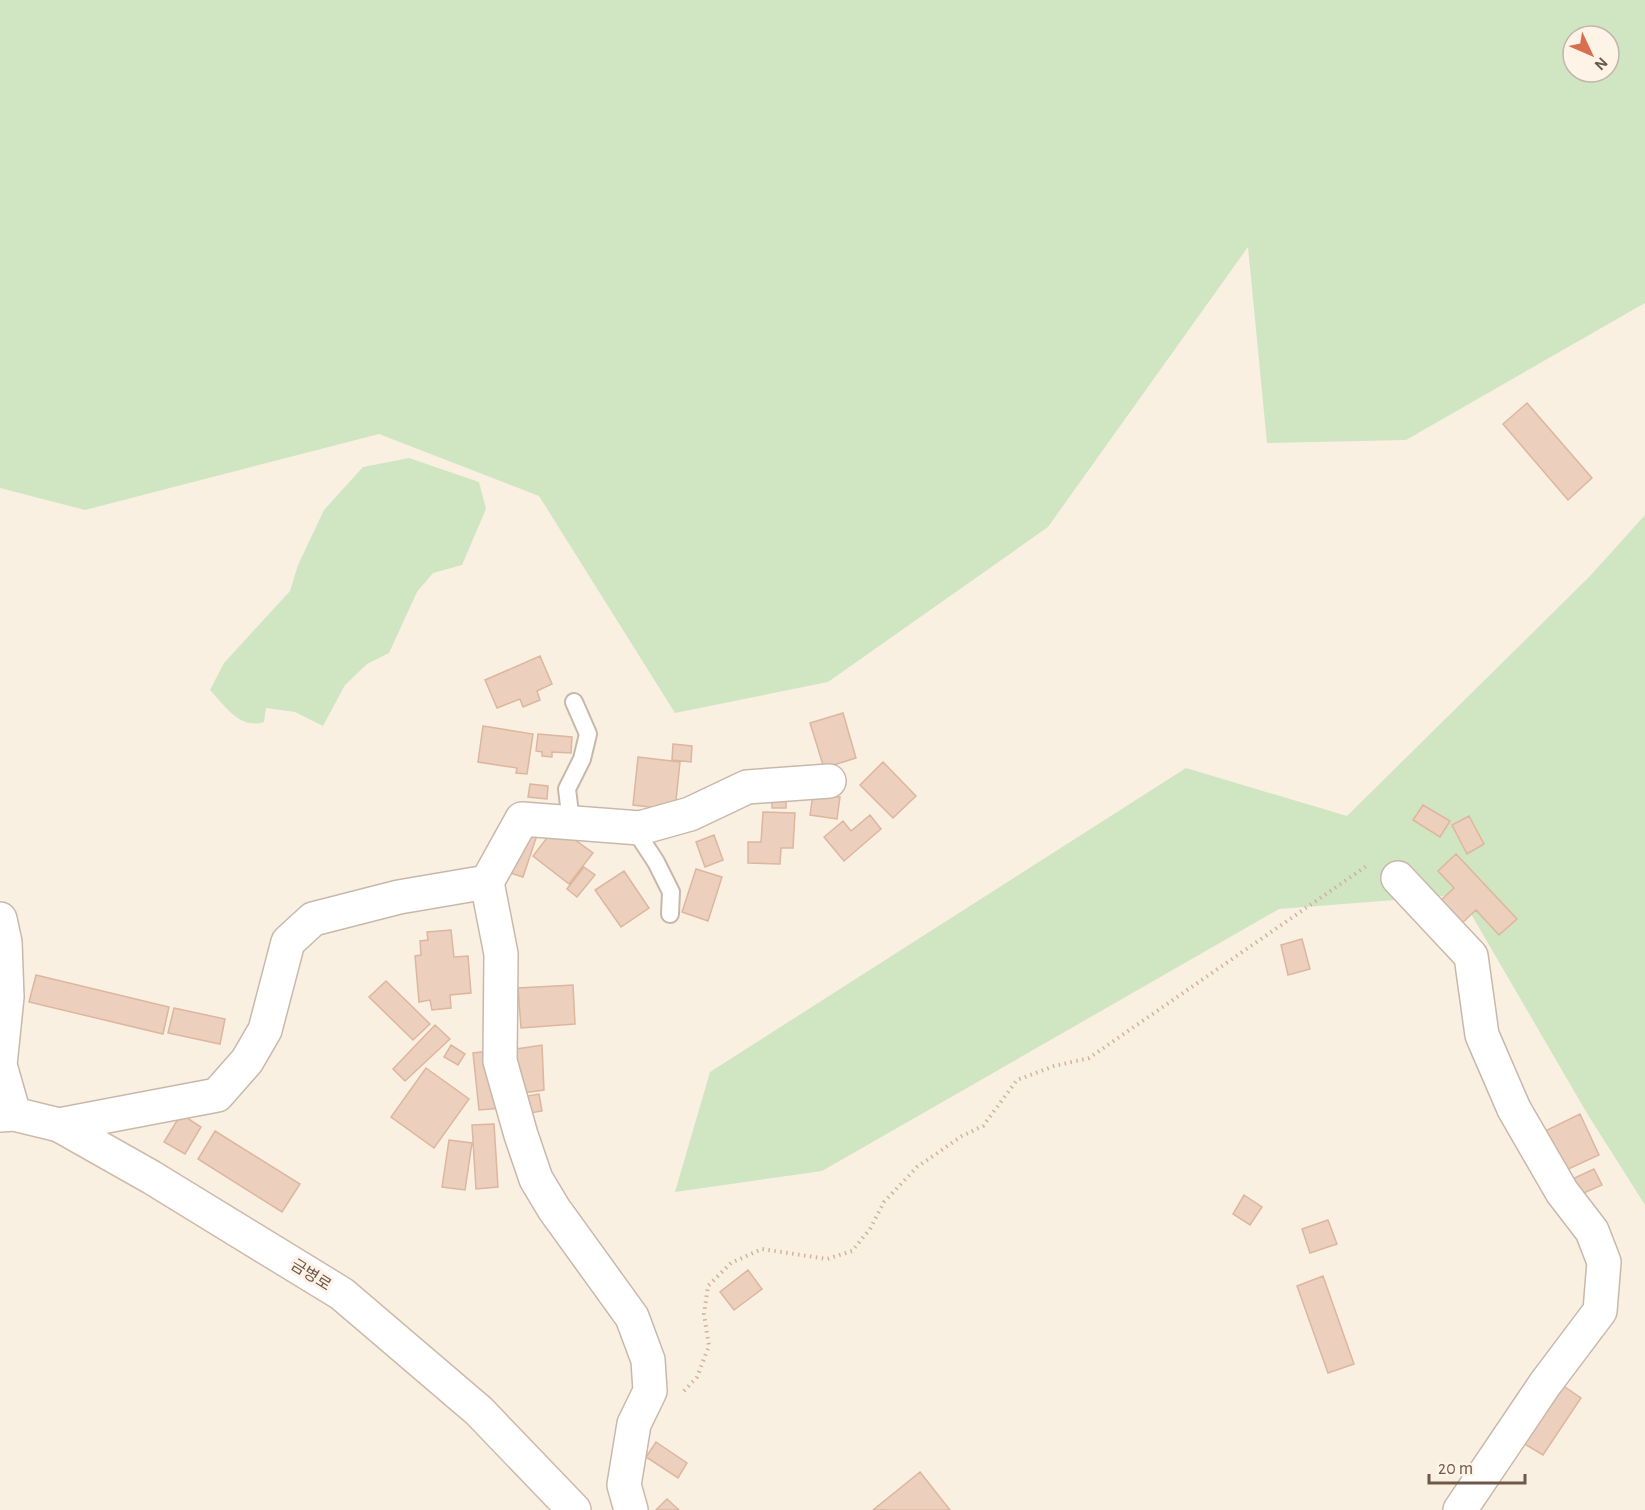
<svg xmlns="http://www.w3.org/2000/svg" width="1645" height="1510" font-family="'Alegreya Sans','Noto Sans KR',sans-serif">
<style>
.green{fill:#d0e5c2;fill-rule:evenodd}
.building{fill:#eccfbc;stroke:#ddb69e;stroke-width:1.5}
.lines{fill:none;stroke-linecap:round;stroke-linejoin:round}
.lane-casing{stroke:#c9b8aa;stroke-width:20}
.street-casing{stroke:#c9b8aa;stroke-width:36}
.secondary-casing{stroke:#cebaaa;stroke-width:36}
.path{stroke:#d0b3a0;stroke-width:4;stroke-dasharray:1.5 4.5;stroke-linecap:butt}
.lane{stroke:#fff;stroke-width:16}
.street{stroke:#fff;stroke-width:33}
.secondary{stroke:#fff;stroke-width:33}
.labels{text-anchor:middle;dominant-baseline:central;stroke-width:6;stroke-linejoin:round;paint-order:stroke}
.street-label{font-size:16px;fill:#6e574b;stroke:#fdf4e7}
</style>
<rect width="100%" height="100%" fill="#faf0e2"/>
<path class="green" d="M 0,0 L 1645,0 L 1645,303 L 1406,440 L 1267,443 L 1248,247 L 1048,527 L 828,682 L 675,713 L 539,496 L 379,434 L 85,510 L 0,488 ZM 1573,36 L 1609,36 L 1609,72 L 1573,72 Z
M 409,458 L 479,482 L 486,509 L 462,565 L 433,573 L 417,592 L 389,653 L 367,664 L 345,685 L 323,726 L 295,712 L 266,708 L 264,722 C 240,730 224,705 210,690 L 224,663 L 290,591 L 298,565 L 324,510 L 363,467 Z
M 1645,515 L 1645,1205 L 1588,1115 L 1460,895 L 1279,909 L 822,1171 L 675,1192 L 710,1072 L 1186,768 L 1347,816 L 1590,576 Z"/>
<path class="building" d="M 1527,403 L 1592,478 L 1568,500 L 1503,424 Z
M 540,656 L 552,684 L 537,691 L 540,700 L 523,707 L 520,699 L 497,708 L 485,680 Z
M 843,713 L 856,758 L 824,768 L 810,723 Z
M 483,726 L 533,734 L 527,774 L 516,773 L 517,768 L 478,762 Z
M 538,734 L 572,737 L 571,753 L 552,752 L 552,757 L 542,756 L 542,752 L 536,751 Z
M 673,744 L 692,746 L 691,762 L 672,760 Z
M 638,757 L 680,762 L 675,810 L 633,805 Z
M 883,762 L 916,796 L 893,818 L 860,785 Z
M 530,784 L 548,786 L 547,799 L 528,797 Z
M 813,794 L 840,797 L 837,819 L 810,815 Z
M 772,796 L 786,796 L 786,808 L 772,808 Z
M 1423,805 L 1450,821 L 1440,837 L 1413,820 Z
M 763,812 L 795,813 L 793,848 L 781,848 L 780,864 L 748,863 L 748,842 L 761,842 Z
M 870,815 L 881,829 L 844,861 L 824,837 L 843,821 L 851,831 Z
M 1469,816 L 1484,844 L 1467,854 L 1452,825 Z
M 519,826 L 538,832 L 523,877 L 504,871 Z
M 556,826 L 593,853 L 569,884 L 533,856 Z
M 714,835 L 723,860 L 705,867 L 696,842 Z
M 1456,854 L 1517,919 L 1499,935 L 1476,910 L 1461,924 L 1440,901 L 1454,888 L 1438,871 Z
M 584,867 L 595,875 L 577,897 L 567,889 Z
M 696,869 L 722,877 L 708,921 L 682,912 Z
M 624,871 L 649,908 L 621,927 L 595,890 Z
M 451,930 L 454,957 L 468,956 L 471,993 L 450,995 L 451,1008 L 432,1010 L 430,1000 L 419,1002 L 415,956 L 421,955 L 420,941 L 428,940 L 427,932 Z
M 1302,939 L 1310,969 L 1288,975 L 1281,945 Z
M 36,975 L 169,1007 L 163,1034 L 29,1002 Z
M 386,981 L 430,1024 L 413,1040 L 369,997 Z
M 573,985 L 575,1024 L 521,1028 L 518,988 Z
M 174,1008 L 225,1019 L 220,1044 L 168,1033 Z
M 435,1025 L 450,1039 L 405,1081 L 393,1069 Z
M 451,1045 L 465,1054 L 458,1065 L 444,1057 Z
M 542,1045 L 544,1090 L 516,1094 L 510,1050 Z
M 497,1050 L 502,1108 L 479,1110 L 473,1053 Z
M 426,1068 L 469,1099 L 434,1148 L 391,1117 Z
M 539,1094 L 542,1111 L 524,1114 L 521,1097 Z
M 181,1114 L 201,1127 L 185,1154 L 164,1142 Z
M 1580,1114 L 1599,1155 L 1564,1171 L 1545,1131 Z
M 494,1124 L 498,1187 L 476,1189 L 472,1125 Z
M 215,1131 L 300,1184 L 282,1212 L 198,1159 Z
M 449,1140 L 472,1143 L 465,1190 L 442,1187 Z
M 1594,1169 L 1602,1185 L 1577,1196 L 1570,1180 Z
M 1244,1195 L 1262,1207 L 1250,1225 L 1233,1214 Z
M 1328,1220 L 1337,1244 L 1310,1253 L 1302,1229 Z
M 748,1270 L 762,1289 L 734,1310 L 720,1292 Z
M 1323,1276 L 1354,1364 L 1328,1373 L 1297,1286 Z
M 1562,1385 L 1581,1398 L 1543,1455 L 1523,1443 Z
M 656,1442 L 687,1463 L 678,1478 L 646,1457 Z
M 920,1472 L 950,1510 L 873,1510 Z
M 667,1499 L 679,1510 L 656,1510 Z"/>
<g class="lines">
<defs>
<path id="lane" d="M 571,822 L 567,789 L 582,759 L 588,734 L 574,702
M 633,827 L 656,862 L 671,892 L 670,914"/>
<path id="street" d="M 1398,878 L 1471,956 L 1482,1035 L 1514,1109 L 1562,1192 L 1592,1231 L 1604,1262 L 1600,1311 L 1545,1384 L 1460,1510
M 487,882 L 522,819 L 640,828 L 690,814 L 747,787 L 829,781
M 0,919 L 5,942 L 7,997 L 0,1065 L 14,1114
M 59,1125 L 217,1095 L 247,1061 L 265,1030 L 288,942 L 313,919 L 399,897 L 487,882 L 501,954 L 500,1061 L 521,1135 L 536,1179 L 554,1209 L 632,1317 L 648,1360 L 650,1391 L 634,1424 L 624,1485 L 631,1510"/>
<path id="secondary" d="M 0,1115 L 14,1114 L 59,1125 L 151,1177 L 342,1294 L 479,1411 L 574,1510"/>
</defs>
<use href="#lane" class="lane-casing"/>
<use href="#street" class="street-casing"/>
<use href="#secondary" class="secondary-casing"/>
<path class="path" d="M 684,1391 L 697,1377 L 709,1346 L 704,1314 L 708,1286 L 731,1263 L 762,1249 L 827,1259 L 852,1251 L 870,1229 L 884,1202 L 917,1167 L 962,1136 L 983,1126 L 1017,1080 L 1054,1066 L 1089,1058 L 1368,865"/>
<use href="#lane" class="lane"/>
<use href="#street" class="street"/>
<use href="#secondary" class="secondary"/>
</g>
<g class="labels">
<g class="street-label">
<text transform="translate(311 1275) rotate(32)">금병로</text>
</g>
</g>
<g transform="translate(1591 54) rotate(134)"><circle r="28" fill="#fdf4e7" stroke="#c4b5a9" stroke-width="1.5"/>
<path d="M0-4.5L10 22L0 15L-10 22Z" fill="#d96f51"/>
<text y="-9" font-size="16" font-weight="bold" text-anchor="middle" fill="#6e574b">N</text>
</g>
<path d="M1429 1474v9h96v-9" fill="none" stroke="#6e574b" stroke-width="3"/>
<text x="1438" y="1474" font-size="18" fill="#6e574b" stroke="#fdf4e7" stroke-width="4.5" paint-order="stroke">20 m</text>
</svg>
